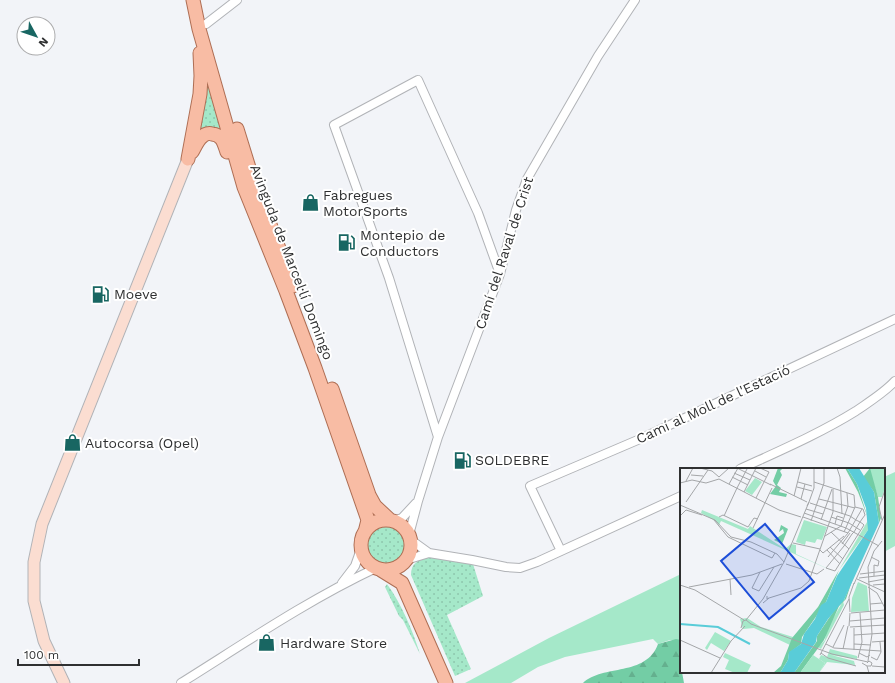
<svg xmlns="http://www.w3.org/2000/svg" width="895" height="683" font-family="'Work Sans',sans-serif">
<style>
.green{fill:#a5e8c9}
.forest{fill:url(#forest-firs)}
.garden{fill:url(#garden-dots)}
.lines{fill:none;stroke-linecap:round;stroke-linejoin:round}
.street-casing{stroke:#b1b3b7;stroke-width:10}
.secondary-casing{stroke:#b1b3b7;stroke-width:13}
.primary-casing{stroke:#ae6e54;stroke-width:15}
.street{stroke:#fff;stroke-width:8}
.secondary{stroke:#fbddd1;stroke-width:11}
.primary{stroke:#f8bca4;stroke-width:13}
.labels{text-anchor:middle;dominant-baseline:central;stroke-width:4;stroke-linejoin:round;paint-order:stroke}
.poi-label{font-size:14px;fill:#2f3031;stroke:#fff;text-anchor:start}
.street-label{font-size:14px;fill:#2f3031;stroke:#fff}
.inset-river{fill:none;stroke:#59ccd8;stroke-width:2}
.inset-road{fill:none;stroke:#a4a6a8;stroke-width:1}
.view{fill:#1d4ed8;fill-opacity:0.15;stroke:#1d4ed8;stroke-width:2}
.inset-edge{fill:none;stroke:#2f3031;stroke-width:2}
</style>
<defs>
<pattern id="forest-firs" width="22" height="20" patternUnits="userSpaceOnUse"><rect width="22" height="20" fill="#73cda5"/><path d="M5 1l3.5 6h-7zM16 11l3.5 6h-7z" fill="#64b08e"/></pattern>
<pattern id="garden-dots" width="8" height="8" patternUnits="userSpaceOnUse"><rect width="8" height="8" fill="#a5e8c9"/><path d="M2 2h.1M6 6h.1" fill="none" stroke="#8ec7ad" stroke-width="1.8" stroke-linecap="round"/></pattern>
</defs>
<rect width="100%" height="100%" fill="#f2f4f8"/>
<path class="green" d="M 895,472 L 895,546 L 884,552 L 884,477 Z
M 681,574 L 681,640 L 670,640 L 658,644 L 653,639 L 565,657 L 538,667 L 511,683 L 465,683 L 549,638 Z"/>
<path class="forest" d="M 676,639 L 681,640 L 681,672 L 682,672 L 684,683 L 583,683 C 603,664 646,677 658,644 Z"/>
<path class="garden" d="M 203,57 L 226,137 L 195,137 Z
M367 545a19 19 0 1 1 38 0a19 19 0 1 1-38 0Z
M 429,557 L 473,564 L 483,596 L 447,615 L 471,669 L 455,676 L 411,575 C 411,563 418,560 429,557 Z
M 387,584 C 401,603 413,631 420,654 L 403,620 L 399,616 L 385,587 Z"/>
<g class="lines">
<defs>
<path id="street" d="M 206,24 L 237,0
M 438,437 L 389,278 L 334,125 L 418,80 L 478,213 L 500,274
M 740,469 C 779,451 819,434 856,411 C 869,402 884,393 895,381
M 393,521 L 402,518 L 416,503
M 409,535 L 418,501 L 438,437 L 500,274 L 516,210 L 527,179 L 598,56 L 635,0
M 411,540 L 429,553 L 472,560 L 506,567 L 520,568 L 537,562 L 681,496
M 561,551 L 530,486 L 640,439 L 895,319
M 406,560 L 429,553
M 342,583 L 355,566 L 361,549
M 181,683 C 245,643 308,600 376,568"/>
<path id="secondary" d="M 64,683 L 44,641 L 34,601 L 34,562 L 42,524 L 188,159"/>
<path id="primary" d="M 193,0 L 199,29 L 244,187 L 286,291 L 315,368 L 368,520 L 365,532
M 237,129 L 250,171 L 293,286
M 192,152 C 195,147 198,139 203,136 C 205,134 209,133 212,134 C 223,135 224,144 227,152
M 188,159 L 200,94 L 201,76 L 200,53
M 332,389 L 369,495 L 375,506 L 390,520
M361 545a25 25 0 1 1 50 0a25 25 0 1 1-50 0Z
M 381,570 L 402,583 L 446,683"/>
</defs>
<use href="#street" class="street-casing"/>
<use href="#secondary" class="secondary-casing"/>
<use href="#primary" class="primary-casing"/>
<use href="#street" class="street"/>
<use href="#secondary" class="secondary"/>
<use href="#primary" class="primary"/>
</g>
<defs>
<symbol id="shop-bare" viewBox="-9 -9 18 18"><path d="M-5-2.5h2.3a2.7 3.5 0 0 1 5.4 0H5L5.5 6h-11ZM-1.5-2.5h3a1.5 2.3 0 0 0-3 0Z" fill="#186662" stroke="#fff" stroke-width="2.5" paint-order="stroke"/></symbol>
<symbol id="fuel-bare" viewBox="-9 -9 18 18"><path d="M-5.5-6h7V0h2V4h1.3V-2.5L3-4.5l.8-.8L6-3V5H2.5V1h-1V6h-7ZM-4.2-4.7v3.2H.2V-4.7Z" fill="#186662" stroke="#fff" stroke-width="2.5" paint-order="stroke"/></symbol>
</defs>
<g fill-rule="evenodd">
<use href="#shop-bare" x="298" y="190" width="25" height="25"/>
<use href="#fuel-bare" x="334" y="230" width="25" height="25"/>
<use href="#fuel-bare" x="88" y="282" width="25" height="25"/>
<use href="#shop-bare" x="60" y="430" width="25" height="25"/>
<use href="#fuel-bare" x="450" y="448" width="25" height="25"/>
<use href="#shop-bare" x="254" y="630" width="25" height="25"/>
</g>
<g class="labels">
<g class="poi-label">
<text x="323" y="195">Fabregues<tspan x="323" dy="16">MotorSports</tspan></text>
<text x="360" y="235">Montepio de<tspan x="360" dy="16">Conductors</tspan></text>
<text x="114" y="294">Moeve</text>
<text x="85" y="443">Autocorsa (Opel)</text>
<text x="475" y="460">SOLDEBRE</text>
<text x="280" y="643">Hardware Store</text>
</g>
<g class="street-label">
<text transform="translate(504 253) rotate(-72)">Camí del Raval de Crist</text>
<text transform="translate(292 262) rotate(69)">Avinguda de Marcel·lí Domingo</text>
<text transform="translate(713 404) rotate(-25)">Camí al Moll de l'Estació</text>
</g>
</g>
<g transform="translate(680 468)">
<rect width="205" height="205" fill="#f2f4f8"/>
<path d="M 205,0 L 205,20 L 202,29 L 198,29 L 189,1 ZM 75,10 L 82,14 L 72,27 L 65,23 ZM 22,42 L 68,61 L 70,58 L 105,81 L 111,76 L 116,77 L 116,86 L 157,105 L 41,53 L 39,57 L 35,53 L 21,45 ZM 187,49 L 189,56 L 188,62 L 159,102 L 187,54 ZM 124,52 L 147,59 L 142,72 L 137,71 L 135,75 L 126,73 L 125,77 L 116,74 ZM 178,114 L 187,118 L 189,143 L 171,144 L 172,130 ZM 163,133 L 164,137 L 141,181 L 138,179 L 145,172 L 146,163 ZM 67,150 L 81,159 L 113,169 L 110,177 L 74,160 L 63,161 L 60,151 ZM 150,181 L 177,188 L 177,191 L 151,187 L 174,193 L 175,197 L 147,194 L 139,205 L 145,195 L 139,191 L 141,187 L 147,189 Z" fill="#a5e8c9"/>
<path d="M 98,0 L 103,0 L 100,3 L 102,7 L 97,17 L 101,20 L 99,24 L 107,26 L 106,29 L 90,26 L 96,18 L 93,13 ZM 165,0 L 167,0 L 177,16 L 188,50 L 178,24 ZM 190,0 L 198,29 L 201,50 L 199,55 L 194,24 L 183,9 ZM 101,57 L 108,61 L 102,76 L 94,72 L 104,65 L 103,61 L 99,64 ZM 159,102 L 146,134 L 122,169 L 121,176 L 109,185 L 108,192 L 100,205 L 93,205 L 101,198 L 112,170 L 138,139 ZM 173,110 L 166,131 L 159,138 L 144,172 L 120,205 L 114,205 L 137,173 L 137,168 L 149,150 L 161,133 L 164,132 Z" fill="#73cda5"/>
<path d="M 178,115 L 182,117 L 180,124 L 183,123 L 182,130 L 180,125 L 179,130 L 176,130 L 179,130 L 175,132 L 179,133 L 178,140 L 173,139 ZM 35,164 L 51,173 L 44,183 L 31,175 L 27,182 L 25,180 ZM 45,185 L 71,197 L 67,205 L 55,205 L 45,201 L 49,192 L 43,189 ZM 133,187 L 145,195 L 139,205 L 120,205 Z" fill="#a5e8c9"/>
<path d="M 167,0 L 179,0 L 194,24 L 199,55 L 164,132 L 148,151 L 137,168 L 136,174 L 114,205 L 100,205 L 108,192 L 109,184 L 121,176 L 124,166 L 135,151 L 141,137 L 146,134 L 157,108 L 188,62 L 186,40 L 177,16 Z" fill="#59ccd8"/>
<path class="inset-river" d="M 0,156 L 38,159 L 70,176"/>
<path class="inset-road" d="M 20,0 L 32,3 L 39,9M 57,0 L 91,17M 157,0 L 160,9 L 162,46M 75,3 L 86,9M 54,5 L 70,12M 11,7 L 23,8M 39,9 L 49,0M 52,9 L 68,17M 6,13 L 13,0M 118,14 L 132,18M 134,14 L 174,27 L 175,39 L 164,64M 0,15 L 12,12 L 26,15 L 39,11 L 99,42 L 121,49M 49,16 L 58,0M 90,16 L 127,34M 117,19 L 132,23M 57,20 L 67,1M 64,24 L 76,0M 114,28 L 121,0M 76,30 L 89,4 L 80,0M 121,31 L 125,16M 139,31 L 175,40M 6,34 L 28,2M 129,34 L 134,20 L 134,0M 130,35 L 170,48 L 176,52 L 180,54 L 183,56 L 184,57 L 155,103 L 146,100 L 164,78 L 172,66 L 174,64 L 180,54 L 182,51 L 185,47 L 183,41 L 175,39M 0,37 L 35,52 L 51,69 L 71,74 L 97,86 L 104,94M 126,41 L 143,46M 124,45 L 166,60 L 199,78M 0,48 L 6,42 L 22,47M 44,48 L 57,20M 39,49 L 43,47 L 68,59 L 74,50 L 78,51M 123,49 L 168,65M 151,49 L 169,55 L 180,62M 34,52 L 48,69 L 92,90 L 95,85M 141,52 L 152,21M 202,52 L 199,39 L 205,22M 131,53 L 144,15 L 144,0M 155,56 L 157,48 L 163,50M 73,60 L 92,20M 151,64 L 169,81M 145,68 L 161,58 L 168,38 L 167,25M 113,75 L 140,81M 162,76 L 170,65M 150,79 L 163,91M 140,82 L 143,85 L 164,68M 147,82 L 160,96M 148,89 L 168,65 L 182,41M 191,89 L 199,93 L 198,98 L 194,97 L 194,108M 104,94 L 129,34 L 127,38M 106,96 L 137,106 L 144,101M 80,104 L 72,120 L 79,123 L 94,99M 180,106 L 205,103M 179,110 L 205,107M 50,111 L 51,127M 177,111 L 205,124M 188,114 L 205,111M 174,116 L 205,46M 0,117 L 15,122 L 64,152M 193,117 L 205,116M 9,119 L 72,107 L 102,96M 188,119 L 197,125 L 205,140M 89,130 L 121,120 L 129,113 L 153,44 L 153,21M 83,135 L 89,130 L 87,131 L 87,128M 190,136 L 202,135M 170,144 L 169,129 L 174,115M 171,145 L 205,142M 66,152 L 83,131 L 104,94M 170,153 L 205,150M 169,158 L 170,145M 170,159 L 205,157M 61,160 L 63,153 L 66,152 L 71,156 L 152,186 L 188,194M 174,160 L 174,182M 174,167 L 205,165M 0,172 L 40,190M 192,174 L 205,173M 146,176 L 154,180 L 201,183M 174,176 L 191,177M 153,179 L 164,157M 163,181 L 168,158M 141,185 L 148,190 L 176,198M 179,185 L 187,189 L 190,187M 140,187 L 169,131M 191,189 L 197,192 L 201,184 L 200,174M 178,190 L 182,174 L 180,145M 188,193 L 192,166 L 188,99 L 194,83 L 202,73M 182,195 L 187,198 L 189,205M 187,195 L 189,193 L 192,195 L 191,198 L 187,198M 192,198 L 205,199M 31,205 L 51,173 L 65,158"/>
<path class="view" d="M 85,56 L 134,114 L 89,151 L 41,93 Z"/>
<rect width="205" height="205" class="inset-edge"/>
</g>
<g transform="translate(36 36) rotate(130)"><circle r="19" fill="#ffffff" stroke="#acacad"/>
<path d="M0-3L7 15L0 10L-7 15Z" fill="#186662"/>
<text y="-6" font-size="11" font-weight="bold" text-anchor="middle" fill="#2f3031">N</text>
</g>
<path d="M18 659v6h121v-6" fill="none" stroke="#2f3031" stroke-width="2"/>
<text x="24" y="659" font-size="12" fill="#2f3031" stroke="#ffffff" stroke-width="3" paint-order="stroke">100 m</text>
</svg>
